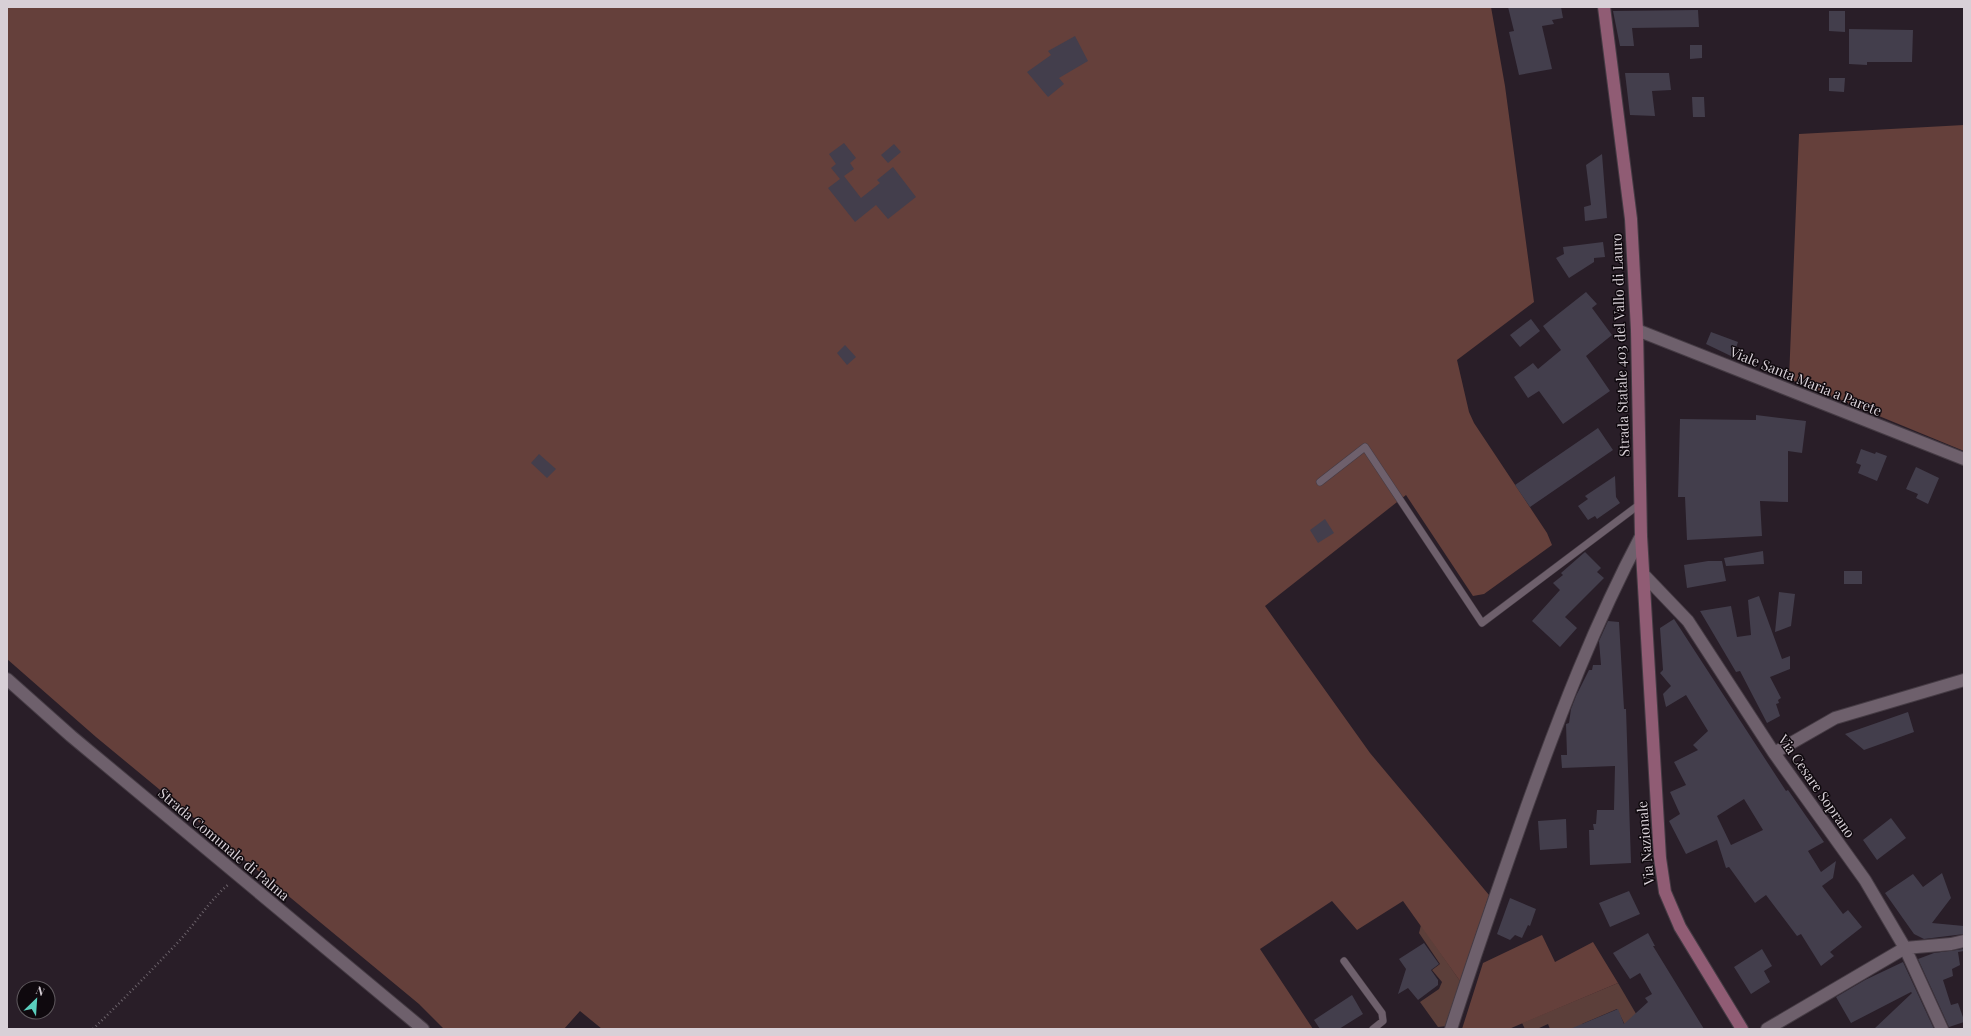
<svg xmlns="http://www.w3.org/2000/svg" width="1971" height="1036" font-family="'Playfair Display',serif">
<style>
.green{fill:#5c3f3a}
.forest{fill:#65403b}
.building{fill:#433e4c;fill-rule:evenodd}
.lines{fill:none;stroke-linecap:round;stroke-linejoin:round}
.lane-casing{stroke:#453b44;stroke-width:8}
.street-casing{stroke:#453b44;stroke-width:14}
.secondary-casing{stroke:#453b44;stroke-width:14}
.path{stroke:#6d646c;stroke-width:2.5;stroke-dasharray:1 3;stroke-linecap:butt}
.lane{stroke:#6e606c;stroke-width:7}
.street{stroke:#6e606c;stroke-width:12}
.secondary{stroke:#905c74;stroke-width:12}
.labels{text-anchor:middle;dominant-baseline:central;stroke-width:3;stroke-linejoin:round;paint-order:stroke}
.street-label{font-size:14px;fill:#d8d0d7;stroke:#0f090e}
</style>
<rect width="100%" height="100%" fill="#291e28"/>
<path class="green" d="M 1421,925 L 1460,981 L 1447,1026 L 1438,1027 L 1420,1002 L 1439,989 L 1442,982 L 1432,970 L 1440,964 L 1419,933 Z
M 1618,983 L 1645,1029 L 1627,1029 L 1617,1009 L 1582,1024 L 1584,1029 L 1550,1029 L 1548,1024 L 1537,1029 L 1525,1029 L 1522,1023 Z"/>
<path class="forest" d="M 7,7 L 1491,7 L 1505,86 L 1534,302 L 1457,360 L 1469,412 L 1474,423 L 1547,533 L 1552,545 L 1484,594 L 1473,596 L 1406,495 L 1265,606 L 1370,753 L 1489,895 L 1460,981 L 1403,901 L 1357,930 L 1332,901 L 1260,949 L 1313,1029 L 602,1029 L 580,1011 L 564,1029 L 444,1029 L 419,1004 L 96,737 L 7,659 Z
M 1964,125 L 1964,451 L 1789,379 L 1799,134 Z
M 1542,935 L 1555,962 L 1593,942 L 1618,983 L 1509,1029 L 1462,1029 L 1483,963 Z"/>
<path class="building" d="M 1508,7 L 1561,7 L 1563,18 L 1552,20 L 1554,24 L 1542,26 L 1552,69 L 1519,75 L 1509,32 L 1514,31 Z
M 1698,10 L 1699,27 L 1632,28 L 1634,46 L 1620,46 L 1613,11 Z
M 1829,11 L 1845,11 L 1845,32 L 1829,31 Z
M 1849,29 L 1913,30 L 1912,62 L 1867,62 L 1867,65 L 1849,64 Z
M 1075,36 L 1088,61 L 1059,78 L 1064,84 L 1048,97 L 1027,72 L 1051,55 L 1048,51 Z
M 1690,45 L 1702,45 L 1702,58 L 1690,59 Z
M 1625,73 L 1669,73 L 1671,90 L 1652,91 L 1655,116 L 1630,115 Z
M 1829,78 L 1845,78 L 1844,92 L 1829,91 Z
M 1692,97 L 1704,97 L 1705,117 L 1693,117 Z
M 844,143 L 856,158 L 850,163 L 854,169 L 844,176 L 861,198 L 880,183 L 877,180 L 893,167 L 916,197 L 888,219 L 876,205 L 855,222 L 828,188 L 840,179 L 831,168 L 836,164 L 829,154 Z
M 894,144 L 901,152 L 888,163 L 881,155 Z
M 1602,154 L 1607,218 L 1585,221 L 1584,207 L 1591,205 L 1586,165 Z
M 1603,242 L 1605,257 L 1594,258 L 1594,262 L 1569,278 L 1556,258 L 1564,254 L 1563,247 Z
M 1586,292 L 1597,304 L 1592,308 L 1612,335 L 1586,356 L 1610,391 L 1563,424 L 1539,391 L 1528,398 L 1514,377 L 1533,363 L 1538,369 L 1561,350 L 1543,326 Z
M 1531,319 L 1540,331 L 1520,347 L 1510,335 Z
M 1711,332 L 1738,342 L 1733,357 L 1706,344 Z
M 845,345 L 856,357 L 847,365 L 837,353 Z
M 1756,415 L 1806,421 L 1802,453 L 1788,451 L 1788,502 L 1760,501 L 1762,536 L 1687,540 L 1685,497 L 1678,497 L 1680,419 L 1756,420 Z
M 1598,428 L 1613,450 L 1530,507 L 1515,485 Z
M 1861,449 L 1875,454 L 1876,452 L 1887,456 L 1877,481 L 1858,473 L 1861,465 L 1856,463 Z
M 539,454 L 556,469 L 547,478 L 531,463 Z
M 1916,467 L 1939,478 L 1928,504 L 1916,498 L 1918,494 L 1906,489 Z
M 1615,476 L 1616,497 L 1620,503 L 1597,519 L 1595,516 L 1588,520 L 1578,506 L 1588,499 L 1585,496 Z
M 1325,519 L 1334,533 L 1318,543 L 1310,530 Z
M 1763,551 L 1764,564 L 1726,566 L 1724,558 Z
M 1585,552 L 1601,568 L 1597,572 L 1604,578 L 1565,617 L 1577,628 L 1560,647 L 1532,621 L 1560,590 L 1553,583 L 1563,575 L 1561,573 Z
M 1708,561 L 1722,561 L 1726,581 L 1687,588 L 1684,565 Z
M 1844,571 L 1862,571 L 1862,584 L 1844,584 Z
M 1779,592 L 1795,594 L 1791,626 L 1775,632 Z
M 1759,596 L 1782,659 L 1790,656 L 1790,669 L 1770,677 L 1781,698 L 1778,700 L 1779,703 L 1776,704 L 1780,716 L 1767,723 L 1740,671 L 1736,672 L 1700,611 L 1731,606 L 1737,637 L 1751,635 L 1748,600 Z
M 1674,619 L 1786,791 L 1788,790 L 1824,842 L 1808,851 L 1821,872 L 1836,861 L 1833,878 L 1822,886 L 1843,914 L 1848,910 L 1862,927 L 1830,952 L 1834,956 L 1821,966 L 1801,934 L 1797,936 L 1766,895 L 1755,903 L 1729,867 L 1726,868 L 1717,840 L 1686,854 L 1669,821 L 1680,814 L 1670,792 L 1686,785 L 1674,762 L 1698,750 L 1693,745 L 1708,731 L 1686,695 L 1666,707 L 1663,694 L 1671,686 L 1660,673 L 1663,670 L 1660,628 ZM 1744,799 L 1763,830 L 1731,845 L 1717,816 Z
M 1608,621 L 1619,622 L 1624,709 L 1626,709 L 1631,863 L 1590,865 L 1589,830 L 1594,830 L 1593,824 L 1596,824 L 1597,810 L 1614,810 L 1615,766 L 1562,768 L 1561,755 L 1567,755 L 1566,724 L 1569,723 L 1571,709 L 1576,696 L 1589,670 L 1592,670 L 1593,665 L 1601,665 L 1599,641 Z
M 1908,712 L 1914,732 L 1864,750 L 1845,734 Z
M 1891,818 L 1906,838 L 1877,860 L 1863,840 Z
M 1566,819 L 1567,848 L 1540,850 L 1538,821 Z
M 1942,873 L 1951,898 L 1932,923 L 1964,926 L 1964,934 L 1924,939 L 1914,934 L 1885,893 L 1913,874 L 1923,887 Z
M 1629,891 L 1640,914 L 1610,927 L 1599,903 Z
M 1510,898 L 1536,909 L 1530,926 L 1528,925 L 1522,938 L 1515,935 L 1510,940 L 1497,934 Z
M 1648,933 L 1655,946 L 1653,946 L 1704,1029 L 1570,1029 L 1618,1009 L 1624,1024 L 1648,1002 L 1645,998 L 1652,994 L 1640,973 L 1630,979 L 1613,953 Z
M 1424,943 L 1439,964 L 1431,970 L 1438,980 L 1438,985 L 1418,1000 L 1408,988 L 1398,994 L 1406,969 L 1399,959 Z
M 1762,949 L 1772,966 L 1764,971 L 1770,982 L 1751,994 L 1734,967 Z
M 1964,949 L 1964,951 L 1958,952 L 1960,965 L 1952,969 L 1953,976 L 1943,980 L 1951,1005 L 1958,1003 L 1964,1020 L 1964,1022 L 1949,1027 L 1918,959 L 1934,953 Z
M 1903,962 L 1934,1029 L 1874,1029 L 1912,993 L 1911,992 L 1851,1023 L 1836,997 L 1865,980 Z
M 1352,995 L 1363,1014 L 1339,1029 L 1320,1029 L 1314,1020 Z"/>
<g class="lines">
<defs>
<path id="lane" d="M 1320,482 L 1365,447 L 1482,623 L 1640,504
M 1344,961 L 1382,1013 L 1383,1021 L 1373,1029"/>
<path id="street" d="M 1637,330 L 1964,459
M 1644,575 L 1688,621 L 1774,753 L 1865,880 L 1905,948 L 1942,1029
M 7,679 L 71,736 L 423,1029
M 1774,753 L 1835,718 L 1964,680
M 1451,1029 C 1475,954 1501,880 1527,806 C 1560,714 1595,623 1641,536
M 1767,1029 L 1905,948 L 1951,944 L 1964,941"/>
<path id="secondary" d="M 1604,7 L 1631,219 L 1637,330 L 1641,536 L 1660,858 L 1665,892 L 1680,927 L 1742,1029"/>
</defs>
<use href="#lane" class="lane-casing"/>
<use href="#street" class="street-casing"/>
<use href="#secondary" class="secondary-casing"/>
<path class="path" d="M 93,1029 C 123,1000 152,970 181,939 C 197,921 210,900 229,884"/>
<use href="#lane" class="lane"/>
<use href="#street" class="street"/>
<use href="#secondary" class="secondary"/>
</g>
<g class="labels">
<g class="street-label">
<text transform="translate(1620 345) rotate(-92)">Strada Statale 403 del Vallo di Lauro</text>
<text transform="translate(1806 381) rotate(22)">Viale Santa Maria a Parete</text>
<text transform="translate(1817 786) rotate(55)">Via Cesare Soprano</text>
<text transform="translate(1645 843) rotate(-95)">Via Nazionale</text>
<text transform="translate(224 844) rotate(40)">Strada Comunale di Palma</text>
</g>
</g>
<rect width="1971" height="1036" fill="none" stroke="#d8d0d7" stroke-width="16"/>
<g transform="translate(36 1000) rotate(25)"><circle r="19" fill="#0f090e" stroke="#5f595e"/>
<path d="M0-3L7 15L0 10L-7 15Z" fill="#5acebd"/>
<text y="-6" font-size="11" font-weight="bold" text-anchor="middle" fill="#d8d0d7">N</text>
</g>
</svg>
